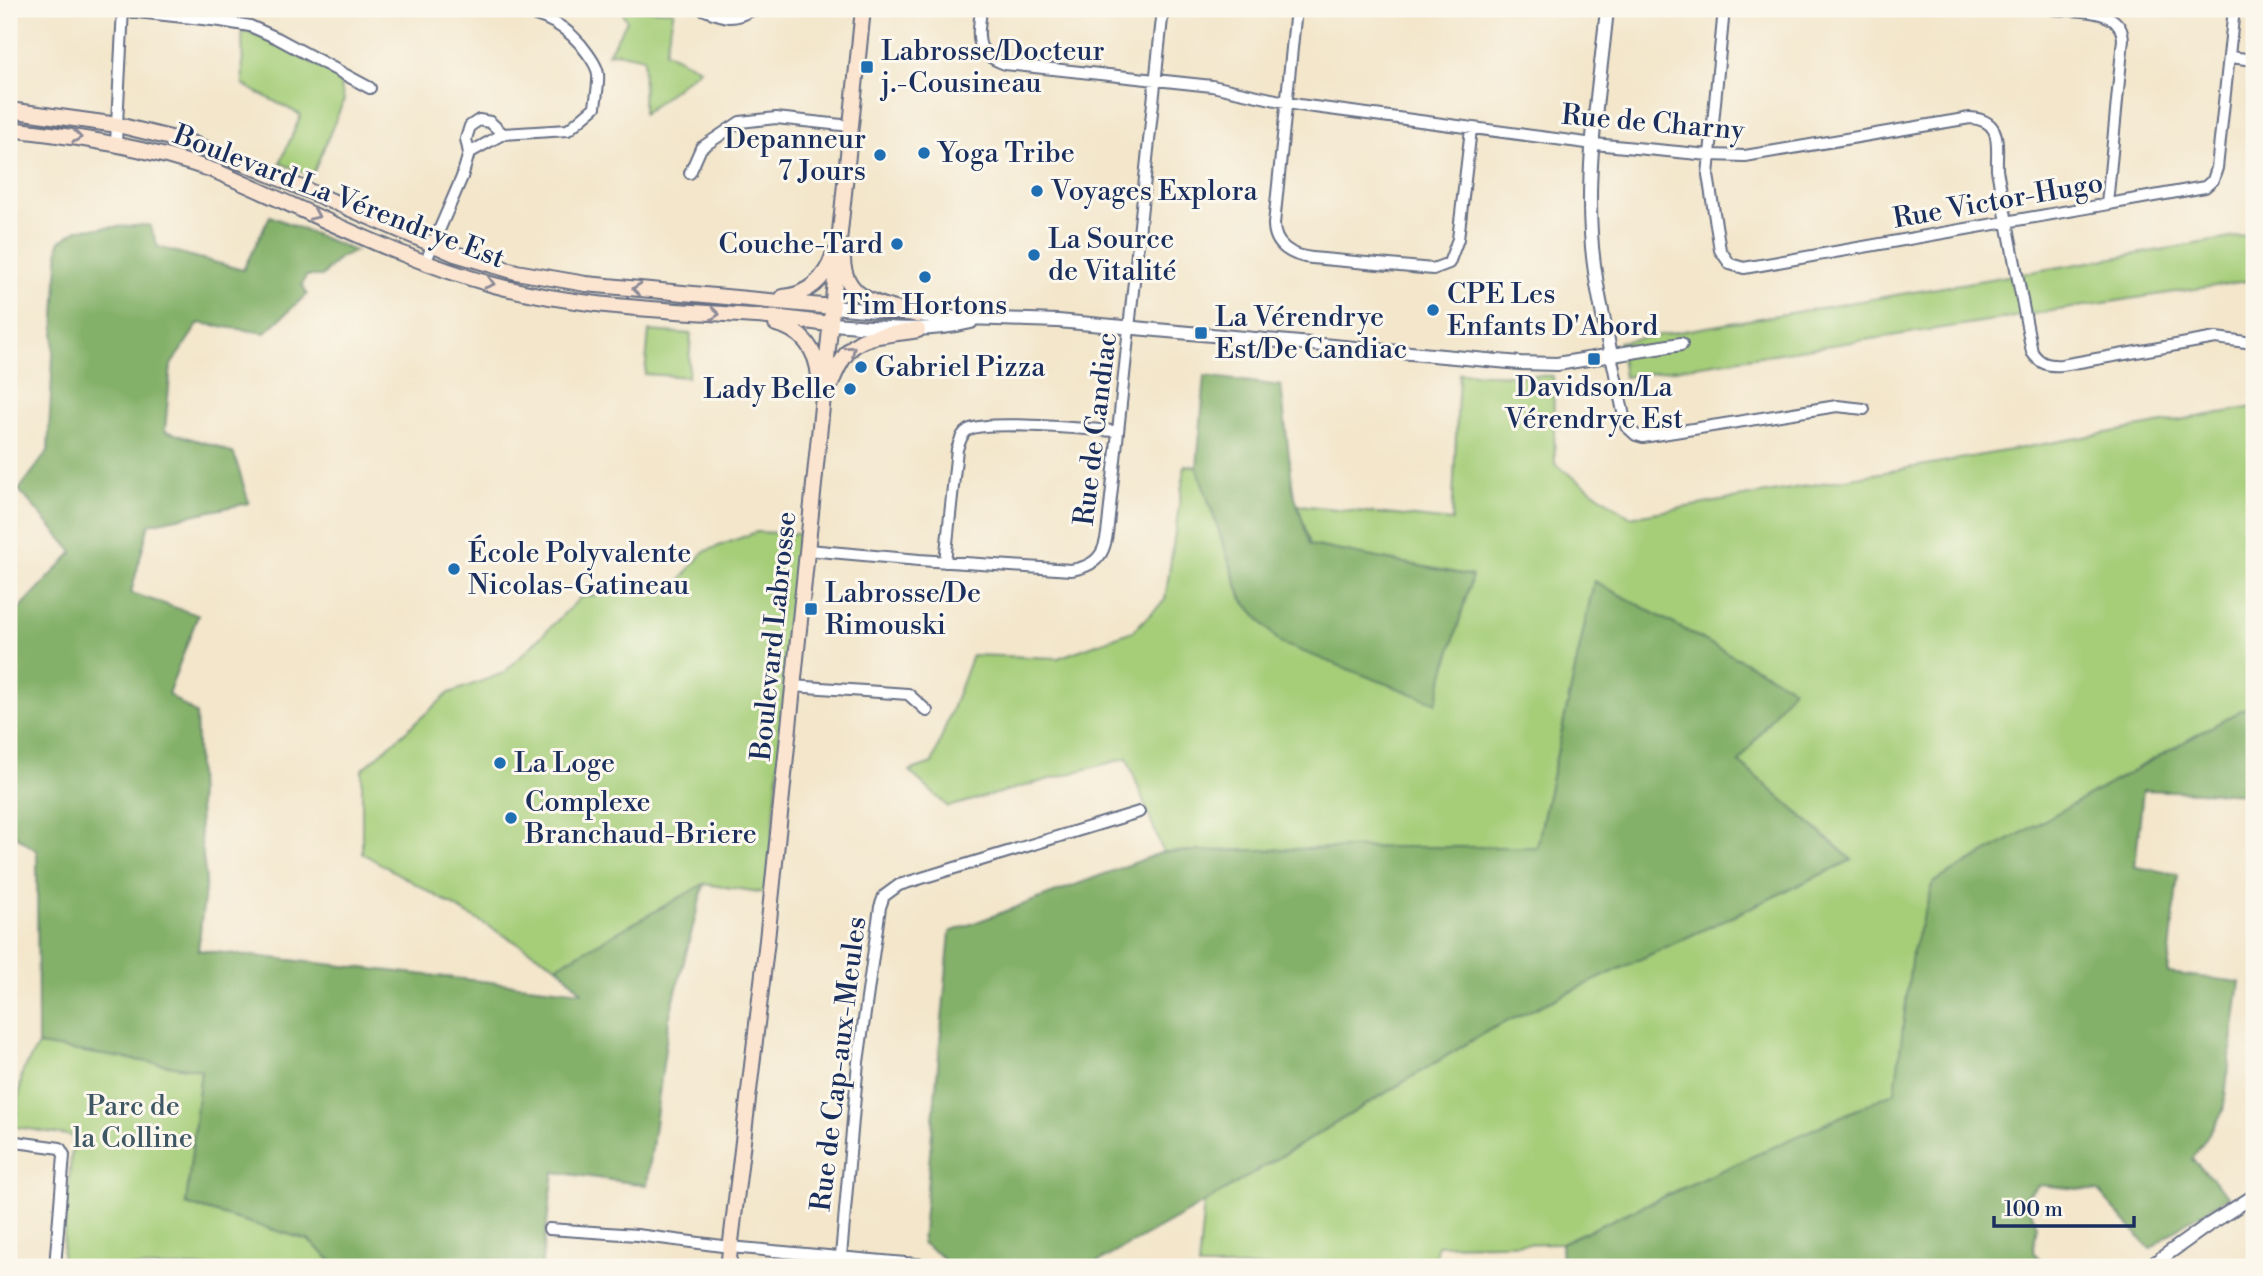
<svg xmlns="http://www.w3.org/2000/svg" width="2263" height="1276" font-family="'Libre Bodoni',serif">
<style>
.green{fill:#a6ce79;stroke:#607e6c;stroke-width:2}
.forest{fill:#84b169;stroke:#507064;stroke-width:2}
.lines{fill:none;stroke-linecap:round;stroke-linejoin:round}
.minor-casing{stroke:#676f84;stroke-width:14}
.tertiary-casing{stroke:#676f84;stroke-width:16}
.secondary-casing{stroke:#676f84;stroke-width:18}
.minor{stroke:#fff;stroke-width:10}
.tertiary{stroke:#fff;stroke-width:12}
.secondary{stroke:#fce5d0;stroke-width:14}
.oneway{stroke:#8c8a97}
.poi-dot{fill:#1f6fb2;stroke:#fbf7ec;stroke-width:2.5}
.labels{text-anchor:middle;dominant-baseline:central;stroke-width:6;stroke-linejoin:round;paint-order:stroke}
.poi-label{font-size:28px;fill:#1b2f5e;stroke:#fbf7ec;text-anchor:start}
.street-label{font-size:28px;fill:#1b2f5e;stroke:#fbf7ec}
.park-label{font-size:28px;fill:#3e5765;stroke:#fbf7ec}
</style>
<rect width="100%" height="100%" fill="#fbf7ec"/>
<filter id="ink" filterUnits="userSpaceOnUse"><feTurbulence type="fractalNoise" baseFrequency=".0143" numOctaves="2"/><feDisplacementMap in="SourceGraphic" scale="14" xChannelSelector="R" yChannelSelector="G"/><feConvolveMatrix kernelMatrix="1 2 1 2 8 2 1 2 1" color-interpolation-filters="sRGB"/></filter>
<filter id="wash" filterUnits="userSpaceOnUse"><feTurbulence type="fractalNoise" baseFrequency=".00686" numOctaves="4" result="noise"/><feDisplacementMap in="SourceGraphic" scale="28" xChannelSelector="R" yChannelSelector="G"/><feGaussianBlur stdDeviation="1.57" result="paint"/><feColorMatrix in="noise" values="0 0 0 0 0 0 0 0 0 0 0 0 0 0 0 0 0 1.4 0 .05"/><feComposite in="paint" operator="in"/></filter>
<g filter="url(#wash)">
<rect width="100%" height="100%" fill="#f3e6cb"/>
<path class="green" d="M 621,9 L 674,11 L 665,52 L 700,69 L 643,114 L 644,58 L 616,52 L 608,54 L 627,21 Z
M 242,30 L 260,36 L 331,72 L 339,79 L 344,100 L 312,176 L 280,163 L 301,115 L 243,85 Z
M 2254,234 L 2254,280 L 1624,377 L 1619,342 Z
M 649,331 L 691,334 L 688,377 L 645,374 Z
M 1459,373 L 1553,376 L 1555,464 L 1630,517 L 2254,407 L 2254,703 L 1934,882 L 1912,953 L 1896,1092 L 1561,1243 L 1437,1245 L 1434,1267 L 1198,1267 L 1204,1203 L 1491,1029 L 1852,860 L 1739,762 L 1792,688 L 1594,581 L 1537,847 L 1396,847 L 1163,852 L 1127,758 L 948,807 L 909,771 L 932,763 L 972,655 L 1058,658 L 1133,631 L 1165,600 L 1185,465 L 1197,467 L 1242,599 L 1472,576 L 1310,545 L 1298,505 L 1452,521 Z
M 756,532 L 800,534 L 767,893 L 704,884 L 557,966 L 362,853 L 362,770 L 449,693 L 504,673 L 581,597 L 677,585 L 703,552 Z
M 38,1045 L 201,1070 L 186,1204 L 308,1240 L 339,1267 L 61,1267 L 73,1136 L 15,1127 L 22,1073 Z"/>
<path class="forest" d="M 270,216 L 355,251 L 339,258 L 322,276 L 306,276 L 302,285 L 307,294 L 265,333 L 199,323 L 171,365 L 165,431 L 216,446 L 234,454 L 249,503 L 149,524 L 131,593 L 198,615 L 168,694 L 196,714 L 200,833 L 206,880 L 198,950 L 582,992 L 557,966 L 704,884 L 669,1019 L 647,1185 L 554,1172 L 541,1267 L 339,1267 L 308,1240 L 186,1204 L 201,1070 L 38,1045 L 37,851 L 9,831 L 9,620 L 73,552 L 19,490 L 48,451 L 59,242 L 79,229 L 150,225 L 158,247 L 243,270 Z
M 1205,376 L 1281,386 L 1293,490 L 1310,545 L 1472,576 L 1436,703 L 1280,643 L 1242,599 L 1197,467 Z
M 1594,581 L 1793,688 L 1739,762 L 1852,860 L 1491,1029 L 1204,1203 L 1089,1267 L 948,1267 L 942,1257 L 922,1243 L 950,932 L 1163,852 L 1396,847 L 1537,847 Z
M 2254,703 L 2254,794 L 2143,790 L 2135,867 L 2178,874 L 2168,973 L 2240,982 L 2223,1112 L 2192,1159 L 2229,1196 L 2182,1225 L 2150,1249 L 2098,1191 L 2039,1185 L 2024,1198 L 2037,1225 L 2033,1252 L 2048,1267 L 1562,1267 L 1561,1243 L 1895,1092 L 1912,953 L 1934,882 Z"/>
</g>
<g filter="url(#ink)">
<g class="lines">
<defs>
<path id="minor" d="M 109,9 L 221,21 L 250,26 L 277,38 L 370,88
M 702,9 C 725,18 732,21 754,9
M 981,9 C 978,38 973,53 1005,64 L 1212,86 L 1299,105 L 1594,144 L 1709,155 L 1745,156 L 1970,118 C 2004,120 1996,146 1997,170 L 2032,352 C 2040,364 2048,366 2062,365 L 2216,338 L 2253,343
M 1296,9 L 1274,224 C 1274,246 1292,256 1312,258 L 1433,269 L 1449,263 L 1458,239 L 1471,129
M 1724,9 L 1708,175 L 1720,250 L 1730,264 L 1744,268 L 2205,187 L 2213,180 L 2217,168 L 2234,9
M 2052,9 C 2076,11 2121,7 2123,39 L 2107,204
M 2230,57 L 2254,60
M 116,143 L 123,9
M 469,153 L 466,139 L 470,126 L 479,120 L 490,122 L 503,134
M 690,173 L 701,148 L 740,122 L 776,118 L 851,126
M 425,263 L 462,177 L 469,153 L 503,134 L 568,130 L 595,107 C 596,97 599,84 598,74 C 597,66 592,60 588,54 C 568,25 543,14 509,9
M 1611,355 L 1626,426 L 1636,435 L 1643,437 L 1837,406 L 1864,409
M 808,550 L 919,560 L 1071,570 C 1105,565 1106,546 1109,516 L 1163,9
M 945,562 L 957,449 C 960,442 961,434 968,430 C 986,419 1090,430 1117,431
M 792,686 L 908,694 L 927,711
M 9,1141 L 60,1148 L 64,1155 L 55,1267
M 549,1229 L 637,1235 L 730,1247 L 927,1265
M 841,1256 L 858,1062 L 880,907 L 884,896 L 899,885 L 1139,812"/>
<path id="tertiary" d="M 1607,9 C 1600,83 1586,159 1591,233 C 1593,274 1603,315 1611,355
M 833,307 L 939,317 L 1058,321 L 1520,363 L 1557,364 L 1681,344
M 831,324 C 880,327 922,334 971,322
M 2149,1267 L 2208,1225 L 2254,1196"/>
<path id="secondary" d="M 9,110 L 118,125 L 191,143 L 253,167 L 455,254 L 516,272 L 586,284 L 833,307
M 9,129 C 81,137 146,147 215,171 C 307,210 398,259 494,285 C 583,309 677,310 768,317 C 789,318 810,322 831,324
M 843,259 C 844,302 884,305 917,315
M 783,297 C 807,295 826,279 833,255
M 776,324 C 802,330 817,350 819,377
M 829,389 C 850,332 863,339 918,330
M 728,1267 L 767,940 L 863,9"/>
</defs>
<use href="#minor" class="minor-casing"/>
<use href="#tertiary" class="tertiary-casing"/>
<use href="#secondary" class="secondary-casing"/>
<use href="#minor" class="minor"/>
<use href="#tertiary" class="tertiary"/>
<use href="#secondary" class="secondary"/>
</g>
<defs><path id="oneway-chevron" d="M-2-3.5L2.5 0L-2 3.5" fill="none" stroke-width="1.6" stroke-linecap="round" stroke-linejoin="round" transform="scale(1.75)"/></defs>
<g class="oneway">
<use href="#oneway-chevron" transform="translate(77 137) rotate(8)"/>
<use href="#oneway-chevron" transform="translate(315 215) rotate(24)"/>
<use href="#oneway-chevron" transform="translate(490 283) rotate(16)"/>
<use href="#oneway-chevron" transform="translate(637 289) rotate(-174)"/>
<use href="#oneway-chevron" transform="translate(715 314) rotate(5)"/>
<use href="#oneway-chevron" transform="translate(851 350) rotate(-42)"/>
</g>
</g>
<g class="poi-dot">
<rect x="860" y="60" width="14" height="14" rx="3.5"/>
<circle cx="924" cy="153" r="7"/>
<circle cx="880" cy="155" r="7"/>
<circle cx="1037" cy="191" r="7"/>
<circle cx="897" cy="244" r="7"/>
<circle cx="1034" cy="255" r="7"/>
<circle cx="925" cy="277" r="7"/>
<circle cx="1433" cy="310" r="7"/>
<rect x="1194" y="326" width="14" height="14" rx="3.5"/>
<rect x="1587" y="352" width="14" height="14" rx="3.5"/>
<circle cx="861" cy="367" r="7"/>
<circle cx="850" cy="389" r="7"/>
<circle cx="454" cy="569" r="7"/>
<rect x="804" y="602" width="14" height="14" rx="3.5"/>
<circle cx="500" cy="763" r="7"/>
<circle cx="511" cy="818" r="7"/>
</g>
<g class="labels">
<g class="poi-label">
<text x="881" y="51">Labrosse/Docteur<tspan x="881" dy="32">j.-Cousineau</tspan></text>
<text x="866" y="139" text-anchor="end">Depanneur<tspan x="866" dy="32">7 Jours</tspan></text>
<text x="938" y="153">Yoga Tribe</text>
<text x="1051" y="191">Voyages Explora</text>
<text x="1048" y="239">La Source<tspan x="1048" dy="32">de Vitalité</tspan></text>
<text x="883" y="244" text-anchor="end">Couche-Tard</text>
<text x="1447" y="294">CPE Les<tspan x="1447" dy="32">Enfants D'Abord</tspan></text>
<text x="925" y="305" text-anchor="middle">Tim Hortons</text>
<text x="1215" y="317">La Vérendrye<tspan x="1215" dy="32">Est/De Candiac</tspan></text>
<text x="875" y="367">Gabriel Pizza</text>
<text x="1594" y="387" text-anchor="middle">Davidson/La<tspan x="1594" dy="32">Vérendrye Est</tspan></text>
<text x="836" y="389" text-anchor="end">Lady Belle</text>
<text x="468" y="553">École Polyvalente<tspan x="468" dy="32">Nicolas-Gatineau</tspan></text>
<text x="825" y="593">Labrosse/De<tspan x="825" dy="32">Rimouski</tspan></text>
<text x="514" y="763">La Loge</text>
<text x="525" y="802">Complexe<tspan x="525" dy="32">Branchaud-Briere</tspan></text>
</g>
<g class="street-label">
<text transform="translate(1653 123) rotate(5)">Rue de Charny</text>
<text transform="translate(339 197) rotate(21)">Boulevard La Vérendrye Est</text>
<text transform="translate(1998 201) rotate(-10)">Rue Victor-Hugo</text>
<text transform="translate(1096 429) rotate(-83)">Rue de Candiac</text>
<text transform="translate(774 636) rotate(-84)">Boulevard Labrosse</text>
<text transform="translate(839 1064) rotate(-83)">Rue de Cap-aux-Meules</text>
</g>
<g class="park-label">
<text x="133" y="1106">Parc de<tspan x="133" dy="32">la Colline</tspan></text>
</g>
</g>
<rect width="2263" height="1276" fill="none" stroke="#fbf7ec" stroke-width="35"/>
<path d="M1994 1216v10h140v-10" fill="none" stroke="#1b2f5e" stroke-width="3.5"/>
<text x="2004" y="1216" font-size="21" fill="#1b2f5e" stroke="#fbf7ec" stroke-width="5" paint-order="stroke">100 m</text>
</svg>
